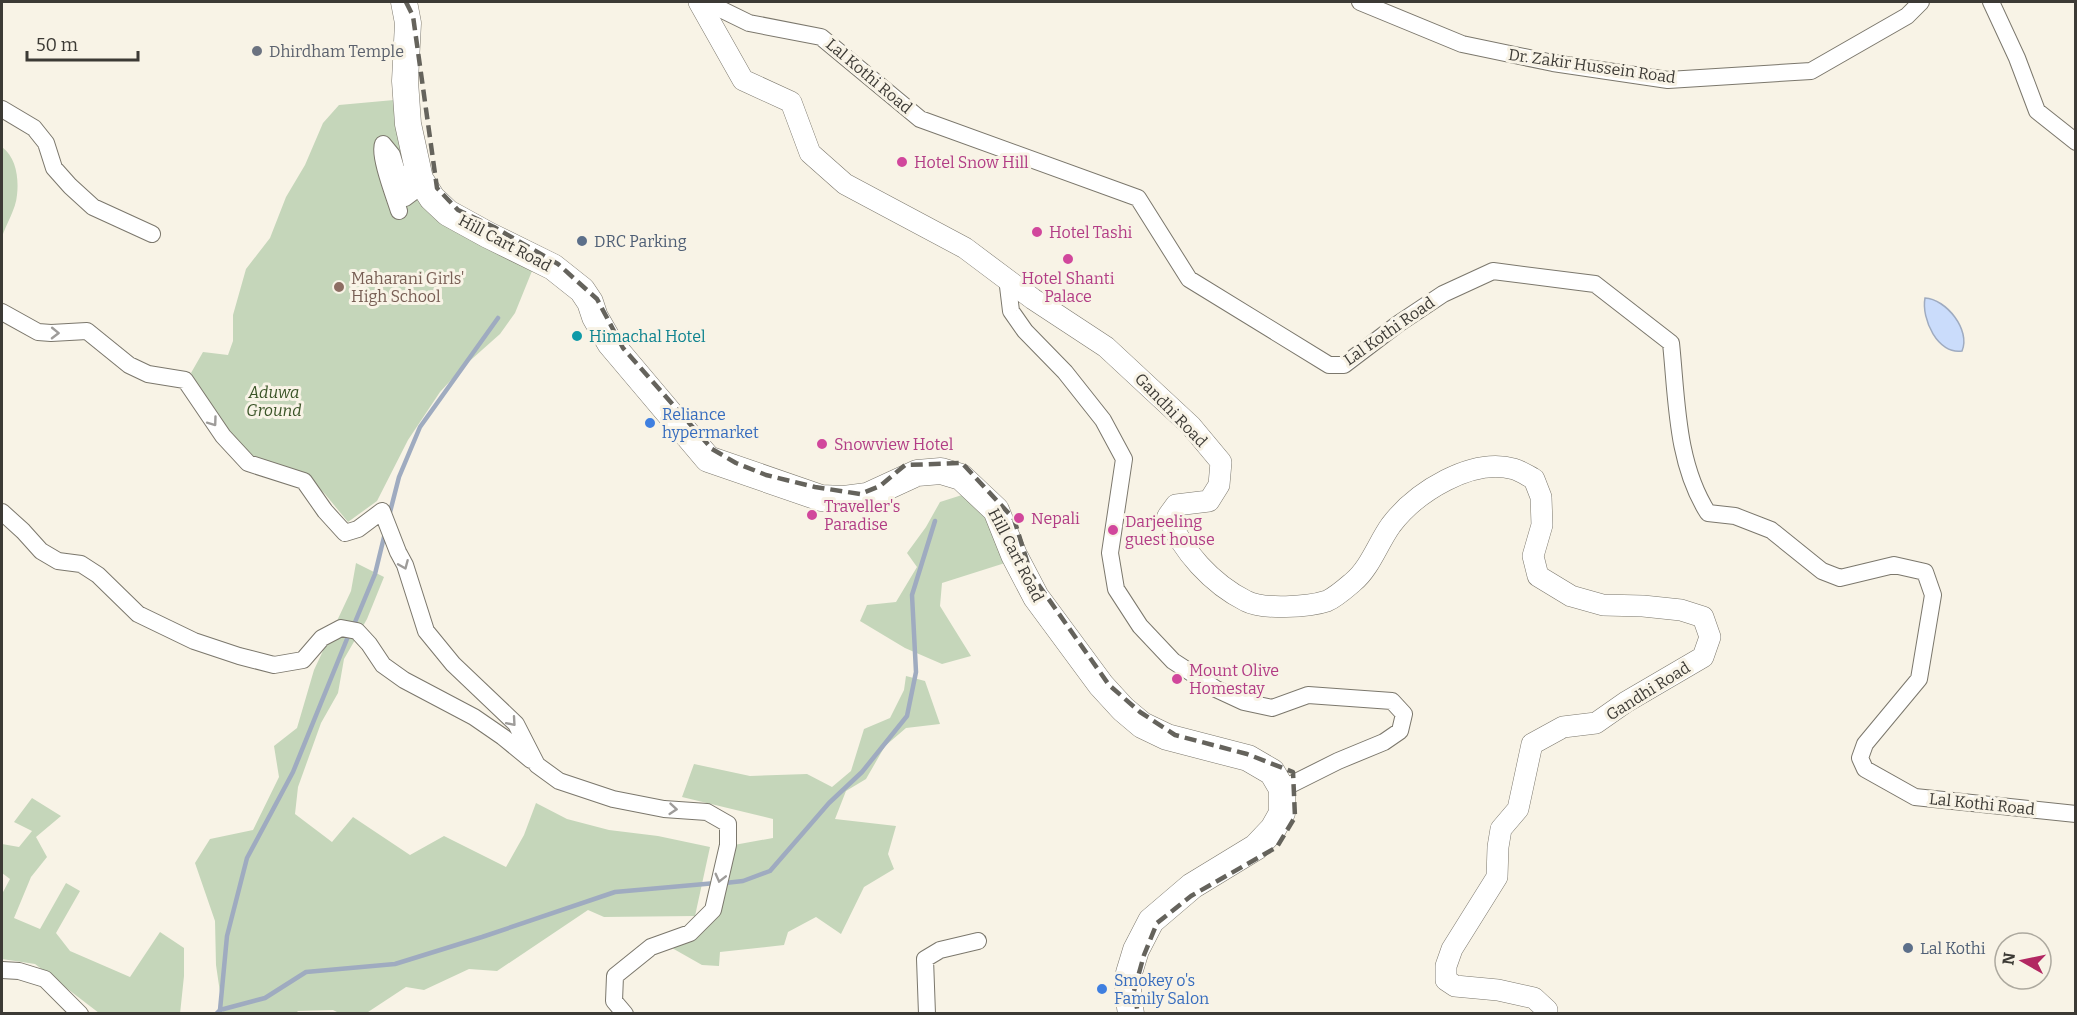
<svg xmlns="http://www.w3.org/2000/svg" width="2077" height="1015" font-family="Bitter,serif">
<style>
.green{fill:#c5d6ba}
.water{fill:#cadcfb;stroke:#9fabc0;stroke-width:1.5}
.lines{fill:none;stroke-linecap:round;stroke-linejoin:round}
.stream{stroke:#9fabc0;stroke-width:4.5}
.minor-casing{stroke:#7b776c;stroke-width:18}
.major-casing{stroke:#7b776c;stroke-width:22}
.highway-casing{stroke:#7b776c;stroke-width:27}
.minor{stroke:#fff;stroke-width:16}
.major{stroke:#fff;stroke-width:21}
.highway{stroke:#fff;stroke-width:26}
.rail{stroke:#65635c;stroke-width:4.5;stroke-dasharray:12 6;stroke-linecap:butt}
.oneway{stroke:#9e9c9a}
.worship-dot{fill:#6b7280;stroke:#f8f3e6;stroke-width:2}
.hotel-dot{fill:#d1479c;stroke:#f8f3e6;stroke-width:2}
.service-dot{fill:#5c6f8a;stroke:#f8f3e6;stroke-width:2}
.education-dot{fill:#8d6e63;stroke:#f8f3e6;stroke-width:2}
.culture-dot{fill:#0f9aa8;stroke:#f8f3e6;stroke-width:2}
.shop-dot{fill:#3f7fe0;stroke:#f8f3e6;stroke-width:2}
.labels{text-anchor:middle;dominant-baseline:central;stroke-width:6;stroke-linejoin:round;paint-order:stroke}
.worship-label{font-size:16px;fill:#5b616d;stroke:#f8f3e6;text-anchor:start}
.street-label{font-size:16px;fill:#3c3a35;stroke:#f8f3e6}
.hotel-label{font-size:16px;fill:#b23c85;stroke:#f8f3e6;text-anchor:start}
.service-label{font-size:16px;fill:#4e5e75;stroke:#f8f3e6;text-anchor:start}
.education-label{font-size:16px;fill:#785e54;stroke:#f8f3e6;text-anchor:start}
.culture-label{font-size:16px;fill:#0d838f;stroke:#f8f3e6;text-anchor:start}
.park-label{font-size:16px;font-style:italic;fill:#3a5427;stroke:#f8f3e6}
.shop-label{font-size:16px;fill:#366cbe;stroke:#f8f3e6;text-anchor:start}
</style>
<rect width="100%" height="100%" fill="#f8f3e6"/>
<path class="green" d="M 394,100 L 420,193 L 532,271 L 515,313 L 500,334 L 464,366 L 440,392 L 408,440 L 377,501 L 348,522 L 325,494 L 306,476 L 249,458 L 209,405 L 191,373 L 203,352 L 228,355 L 233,341 L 233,315 L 246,269 L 270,238 L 286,197 L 305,165 L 323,123 L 339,105 Z
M 2,147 C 16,157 19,178 17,195 C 16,209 6,224 2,237 Z
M 962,495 L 992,517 L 1005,563 L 942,583 L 940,606 L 971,656 L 942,664 L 905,648 L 860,621 L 867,605 L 896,602 L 917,567 L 907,553 L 926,527 L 940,502 Z
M 356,563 L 384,577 L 367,619 L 344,659 L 338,693 L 321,723 L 298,787 L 295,814 L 332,842 L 353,817 L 410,855 L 444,836 L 506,867 L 524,835 L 536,803 L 567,819 L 609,830 L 658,836 L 710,847 L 695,916 L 604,917 L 588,910 L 497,971 L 469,969 L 424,990 L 406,987 L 365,1014 L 339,1013 L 333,1010 L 298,1011 L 295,1014 L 223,1013 L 216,965 L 215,921 L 195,863 L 210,839 L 253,830 L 279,777 L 274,746 L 297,728 L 314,670 L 351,591 Z
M 906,676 L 925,681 L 940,724 L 906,728 L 885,746 L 866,779 L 846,791 L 835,819 L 896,826 L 888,854 L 894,869 L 864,887 L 841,934 L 816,917 L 788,932 L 784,945 L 720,952 L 719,966 L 702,965 L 672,948 L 694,937 L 734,845 L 773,838 L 773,819 L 682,797 L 694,764 L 750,776 L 807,774 L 832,787 L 851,771 L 864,729 L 890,718 L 904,690 Z
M 32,798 L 61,816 L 36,837 L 47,857 L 31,877 L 14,918 L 40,929 L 66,883 L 80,891 L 56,933 L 70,951 L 130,977 L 160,932 L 184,948 L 184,976 L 180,1014 L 99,1013 L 35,964 L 2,959 L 2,894 L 10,879 L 2,873 L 2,844 L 19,847 L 32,831 L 14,822 Z"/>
<path class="water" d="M 1925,298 C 1946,299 1971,330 1962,351 C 1938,355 1921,319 1925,298 Z"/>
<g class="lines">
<path class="stream" d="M 389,516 L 399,477 L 420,427 L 498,318
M 353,627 L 375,574 L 385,533
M 725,883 L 743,881 L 770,871 L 829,803 L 862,772 L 907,716 L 916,672 L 912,595 L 935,521
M 220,1010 L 265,998 L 306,972 L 395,964 L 482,937 L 615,892 L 716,883
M 216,1014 L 220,1010 L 227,936 L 247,858 L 293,772 L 349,634"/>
<defs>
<path id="minor" d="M 706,2 L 749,23 L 821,37 L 920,119 L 1138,198 L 1189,279 L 1329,365 L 1344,365 L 1398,324 L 1443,294 L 1493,271 L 1595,284 L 1671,343 C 1677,400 1676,463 1708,513 L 1735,516 L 1771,530 L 1822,571 L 1840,578 L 1894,565 L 1925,572 L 1933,595 L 1919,679 L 1865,744 L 1860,758 L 1865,769 L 1915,797 L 2076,814
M 1360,2 L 1462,44 L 1553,63 L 1668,80 L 1811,71 L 1907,16 L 1921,2
M 1991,2 L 2017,58 L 2037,111 L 2076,142
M 2,109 L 34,128 L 46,143 L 54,168 L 70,186 L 93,207 L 152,234
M 399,211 C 395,198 378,154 383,144 L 392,155 L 405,198 L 413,192 L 410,171
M 1007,278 L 1011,311 L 1025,331 L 1065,372 L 1103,420 L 1124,459 L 1110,553 L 1116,589 L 1140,626 L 1173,661 L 1216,689 L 1244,702 L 1272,708 L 1308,695 L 1392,701 L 1404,714 L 1400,731 L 1384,742 L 1338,761 L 1282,789
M 2,312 L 38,332 L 51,333 L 87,331 L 129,365 L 148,374 L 185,380 L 223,436 L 248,463 L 304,481 L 325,511 L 345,533 L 358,529 L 382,511 L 398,552 L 405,565 L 426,631 L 453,664 L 516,724 L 537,765 L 559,781 L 613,799 L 664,809 L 707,812 L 728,824 L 728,845 L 713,910 L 690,933 L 651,947 L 615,976 L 614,1001 L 625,1014
M 2,512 L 23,531 L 41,551 L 58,561 L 81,564 L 98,575 L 138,614 L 194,641 L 239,656 L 274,665 L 303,660 L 322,638 L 341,628 L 357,631 L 369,644 L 383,665 L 404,680 L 474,717 L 503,737 L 531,760
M 2,970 L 19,971 L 45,979 L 80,1014
M 927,1014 L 925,959 L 940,950 L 978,941"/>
<path id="major" d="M 699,2 L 743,80 L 791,102 L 810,153 L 845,184 L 965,248 L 1033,299 L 1106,347 L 1191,426 L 1221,462 L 1219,485 L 1209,501 L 1176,505 L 1168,516 C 1182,551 1212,584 1246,601 C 1263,610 1309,607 1327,601 C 1336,597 1346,588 1353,582 C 1370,568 1378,543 1391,525 C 1416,492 1472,457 1514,469 C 1521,471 1528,476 1534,479 L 1541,497 L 1542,525 L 1533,556 L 1538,576 L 1571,596 L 1603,605 L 1643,606 L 1681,610 L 1703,617 L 1710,637 L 1703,657 L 1626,702 L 1596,723 L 1563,727 L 1532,744 L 1518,809 L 1501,829 L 1498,847 L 1497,877 L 1452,949 L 1446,966 L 1446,980 L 1455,986 L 1498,990 L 1534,998 L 1547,1010 L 1547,1014"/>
<path id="highway" d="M 404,2 L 408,23 L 405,81 L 408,124 L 420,179 L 432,198 L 448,213 L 488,235 L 553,267 L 582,290 L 590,302 L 595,317 L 610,343 L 708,459 L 821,498 L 844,499 L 867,496 L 917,473 L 941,471 L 961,477 L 996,510 L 1014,555 L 1036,597 L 1101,685 L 1123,709 L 1142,725 L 1167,737 L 1248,758 L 1272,772 L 1282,789 L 1282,813 L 1273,829 L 1256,847 L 1192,886 L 1151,921 L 1136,950 L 1129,973 L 1128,993 L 1131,1014"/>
</defs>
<use href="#minor" class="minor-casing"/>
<use href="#major" class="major-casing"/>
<use href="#highway" class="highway-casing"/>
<use href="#minor" class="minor"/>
<use href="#major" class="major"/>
<use href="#highway" class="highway"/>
<path class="rail" d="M 406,2 L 413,16 L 437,188 L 458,210 L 494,227 L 558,264 L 597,299 L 623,348 L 712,449 L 736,463 L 766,475 L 815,487 L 860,494 L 880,486 L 905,465 L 962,463 L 1014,519 L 1031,574 L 1109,685 L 1140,712 L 1175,735 L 1247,754 L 1293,772 L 1295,817 L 1277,847 L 1191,896 L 1157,923 L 1144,955 L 1134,991 L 1138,1014"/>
</g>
<defs><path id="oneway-chevron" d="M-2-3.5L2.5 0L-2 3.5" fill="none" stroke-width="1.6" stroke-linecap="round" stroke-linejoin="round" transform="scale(1.5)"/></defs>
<g class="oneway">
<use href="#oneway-chevron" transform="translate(55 333) rotate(1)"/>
<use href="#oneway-chevron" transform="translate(213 422) rotate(54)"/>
<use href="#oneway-chevron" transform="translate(404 565) rotate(67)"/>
<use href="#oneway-chevron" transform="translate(512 722) rotate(49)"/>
<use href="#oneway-chevron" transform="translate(673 809) rotate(5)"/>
<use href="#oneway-chevron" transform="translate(720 878) rotate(104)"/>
</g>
<circle class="worship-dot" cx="257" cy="51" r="6"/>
<g class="hotel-dot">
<circle cx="902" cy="162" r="6"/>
<circle cx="1037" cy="232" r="6"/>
<circle cx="1068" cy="259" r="6"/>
<circle cx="822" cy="444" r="6"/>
<circle cx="812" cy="515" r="6"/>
<circle cx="1019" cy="518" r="6"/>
<circle cx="1113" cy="530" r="6"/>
<circle cx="1177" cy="679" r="6"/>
</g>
<g class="service-dot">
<circle cx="582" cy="241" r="6"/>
<circle cx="1908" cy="948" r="6"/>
</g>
<circle class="education-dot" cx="339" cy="287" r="6"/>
<circle class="culture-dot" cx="577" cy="336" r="6"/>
<g class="shop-dot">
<circle cx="650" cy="423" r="6"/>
<circle cx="1102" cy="989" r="6"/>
</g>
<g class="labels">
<g class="worship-label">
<text x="269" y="51">Dhirdham Temple</text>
</g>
<g class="street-label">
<text transform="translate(1592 66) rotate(8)">Dr. Zakir Hussein Road</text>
<text transform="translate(869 76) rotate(40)">Lal Kothi Road</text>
<text transform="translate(505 243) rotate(28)">Hill Cart Road</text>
<text transform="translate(1389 331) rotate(-35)">Lal Kothi Road</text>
<text transform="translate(1171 410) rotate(46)">Gandhi Road</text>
<text transform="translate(1016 555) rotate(63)">Hill Cart Road</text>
<text transform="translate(1648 691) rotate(-32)">Gandhi Road</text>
<text transform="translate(1982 804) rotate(6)">Lal Kothi Road</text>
</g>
<g class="hotel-label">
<text x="914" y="162">Hotel Snow Hill</text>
<text x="1049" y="232">Hotel Tashi</text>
<text x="1068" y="278" text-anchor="middle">Hotel Shanti<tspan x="1068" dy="18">Palace</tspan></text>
<text x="834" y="444">Snowview Hotel</text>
<text x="824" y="506">Traveller's<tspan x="824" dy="18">Paradise</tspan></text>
<text x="1031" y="518">Nepali</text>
<text x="1125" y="521">Darjeeling<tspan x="1125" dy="18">guest house</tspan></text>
<text x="1189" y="670">Mount Olive<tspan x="1189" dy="18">Homestay</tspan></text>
</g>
<g class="service-label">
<text x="594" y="241">DRC Parking</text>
<text x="1920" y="948">Lal Kothi</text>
</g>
<g class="education-label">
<text x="351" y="278">Maharani Girls'<tspan x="351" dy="18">High School</tspan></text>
</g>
<g class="culture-label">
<text x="589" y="336">Himachal Hotel</text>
</g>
<g class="park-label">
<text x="274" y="392">Aduwa<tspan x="274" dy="18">Ground</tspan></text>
</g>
<g class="shop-label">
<text x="662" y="414">Reliance<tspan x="662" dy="18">hypermarket</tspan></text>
<text x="1114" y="980">Smokey o's<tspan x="1114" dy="18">Family Salon</tspan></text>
</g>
</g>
<rect width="2077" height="1015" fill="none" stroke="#3c3a35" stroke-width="6"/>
<g transform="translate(2023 961) rotate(279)"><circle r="28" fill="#f8f3e6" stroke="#ada99f" stroke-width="1.5"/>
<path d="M0-4.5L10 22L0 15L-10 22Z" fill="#b22762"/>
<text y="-9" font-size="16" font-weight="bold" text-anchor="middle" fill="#3c3a35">N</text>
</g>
<path d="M27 51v9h111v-9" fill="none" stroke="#3c3a35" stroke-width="3"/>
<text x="36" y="51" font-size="18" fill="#3c3a35" stroke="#f8f3e6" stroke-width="4.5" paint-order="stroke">50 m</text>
</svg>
